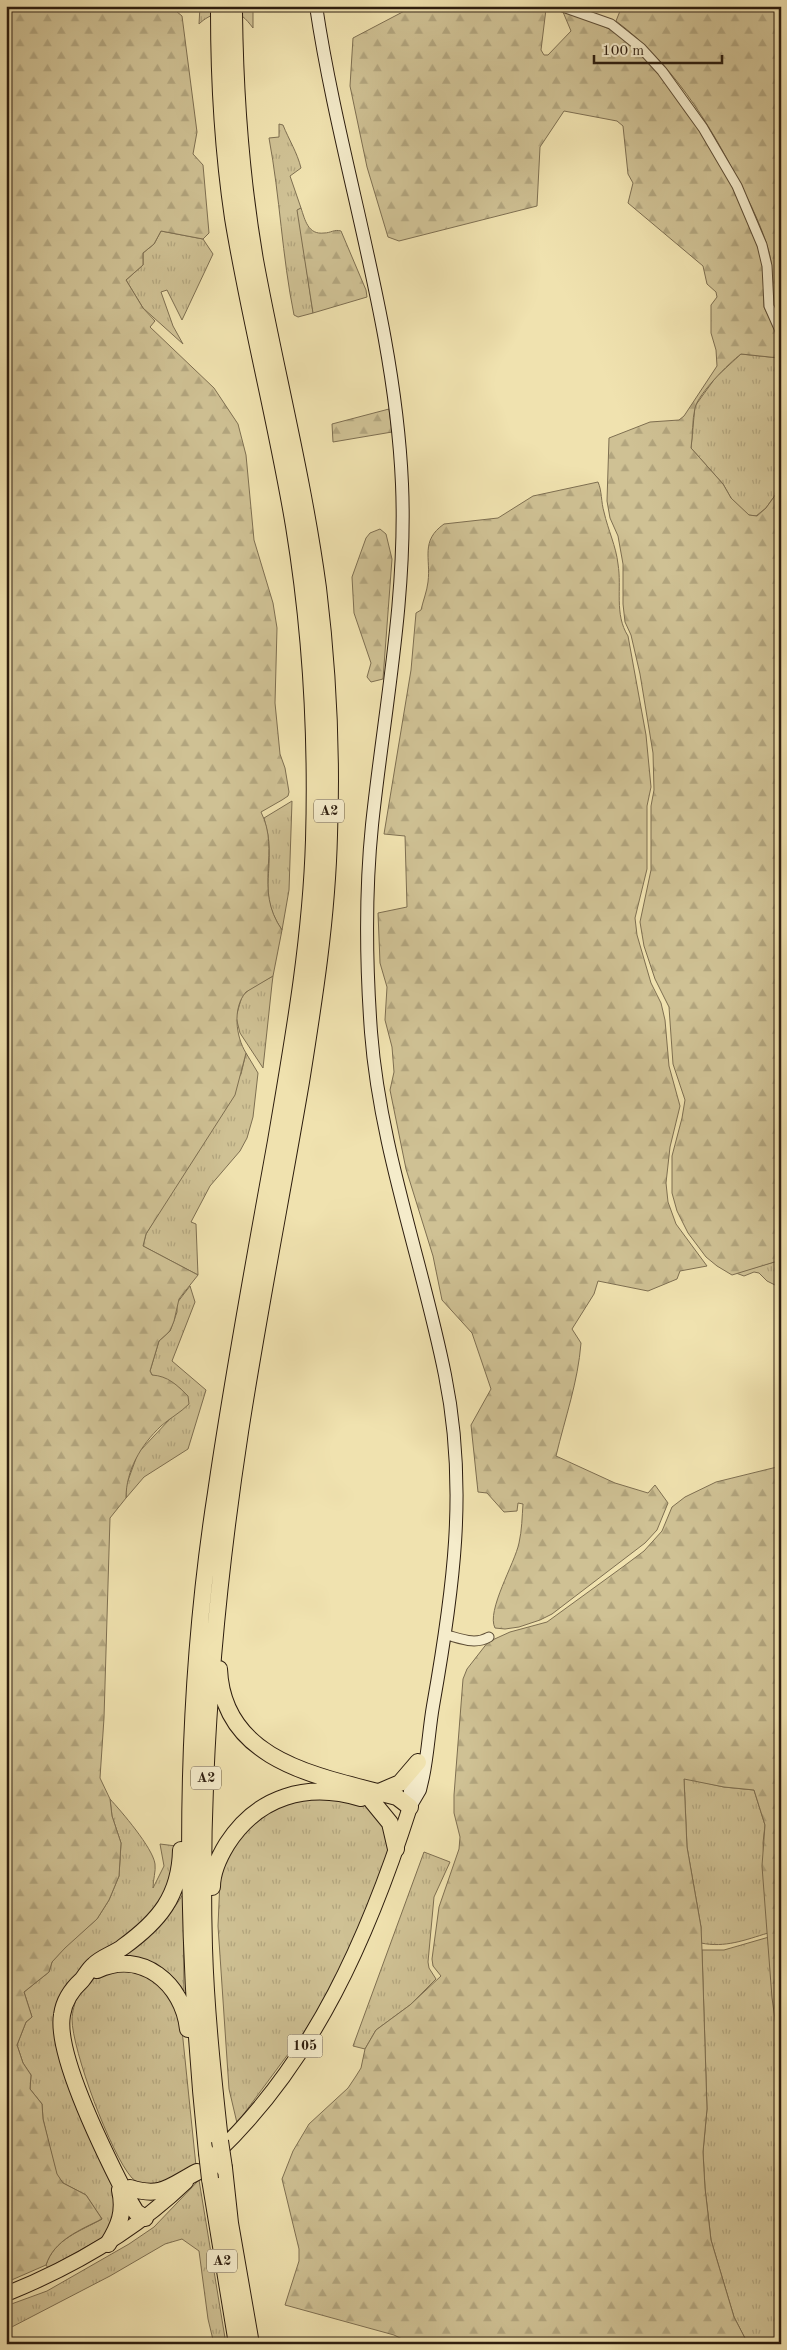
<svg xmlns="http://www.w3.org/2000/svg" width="787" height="2350" font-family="'Old Standard TT',serif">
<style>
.grass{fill:url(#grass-tufts);stroke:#7e6f51}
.forest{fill:url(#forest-firs);stroke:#7e6f51}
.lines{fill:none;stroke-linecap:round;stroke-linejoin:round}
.street-casing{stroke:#5e4e36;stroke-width:11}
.secondary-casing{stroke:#2d1d0e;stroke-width:14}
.primary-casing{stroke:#2d1d0e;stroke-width:16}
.highway-casing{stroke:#2d1d0e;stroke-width:18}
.street{stroke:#f5eccb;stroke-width:9}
.secondary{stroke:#f5eccb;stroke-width:12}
.primary{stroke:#f0e2af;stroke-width:14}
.highway{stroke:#f0e2af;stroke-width:16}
.highway-bridge-casing{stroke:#2d1d0e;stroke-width:18;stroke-linecap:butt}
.highway-bridge{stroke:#f0e2af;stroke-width:16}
.labels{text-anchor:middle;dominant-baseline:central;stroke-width:5;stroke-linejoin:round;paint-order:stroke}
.shield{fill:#f5eccb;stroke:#695b47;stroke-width:1}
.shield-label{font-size:14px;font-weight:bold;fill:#2d1d0e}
</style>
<defs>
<pattern id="grass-tufts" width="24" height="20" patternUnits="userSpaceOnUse" patternTransform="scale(1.25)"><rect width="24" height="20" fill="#cfc194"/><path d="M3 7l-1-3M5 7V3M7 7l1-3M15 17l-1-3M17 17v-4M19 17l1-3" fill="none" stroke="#b2a57e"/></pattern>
<pattern id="forest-firs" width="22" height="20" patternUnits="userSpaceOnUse" patternTransform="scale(1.25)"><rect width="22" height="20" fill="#cfc194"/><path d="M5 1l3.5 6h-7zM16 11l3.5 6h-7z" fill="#b2a57e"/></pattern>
</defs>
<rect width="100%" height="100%" fill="#f0e2af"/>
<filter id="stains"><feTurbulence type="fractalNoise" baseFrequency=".004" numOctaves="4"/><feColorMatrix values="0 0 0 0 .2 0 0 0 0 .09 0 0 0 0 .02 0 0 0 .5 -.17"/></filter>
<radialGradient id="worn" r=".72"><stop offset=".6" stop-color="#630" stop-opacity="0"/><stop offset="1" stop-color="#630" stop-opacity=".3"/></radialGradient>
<path class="grass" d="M 200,6 L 253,6 L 253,28 C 250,24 246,19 242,16 C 228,7 209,14 199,24 Z
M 279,124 L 283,125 C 289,140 297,152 301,168 L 290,176 L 301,208 L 298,210 L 313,313 L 298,317 L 294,315 C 282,256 280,197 269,138 L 279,137 Z
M 161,231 L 203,239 L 213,254 L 182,320 L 167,290 L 161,292 L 173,326 L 183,344 L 143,308 L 126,280 L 143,265 L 143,253 L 154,244 Z
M 741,354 L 779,358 L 781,360 L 781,487 L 766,508 L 756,516 L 748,515 L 731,498 L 723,484 L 691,448 L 695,406 L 716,377 Z
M 292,801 L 289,890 L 282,930 C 260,898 271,879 269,846 C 269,836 266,827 264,818 Z
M 273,976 L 272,984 L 263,1068 L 240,1033 L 236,1017 L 242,996 L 251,988 Z
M 246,1053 L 258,1073 L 253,1117 L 247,1138 L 240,1151 L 210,1186 L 191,1222 L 196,1224 L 198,1275 L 143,1246 L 146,1234 L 241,1074 Z
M 781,1260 L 781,1288 L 767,1281 L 759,1273 L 754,1272 L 744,1276 L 736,1273 Z
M 190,1286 L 195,1302 L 172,1361 L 206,1390 L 188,1449 L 144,1477 L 126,1498 L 126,1486 L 138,1453 L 169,1420 L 181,1389 L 152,1375 L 150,1371 L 159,1341 L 170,1331 L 177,1312 L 177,1303 Z
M 684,1778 L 724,1787 L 754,1790 L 765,1825 L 763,1843 L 768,1933 C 745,1940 725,1948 701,1943 L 701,1927 L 687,1847 Z
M 302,1797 L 368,1804 L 378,1811 L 390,1846 L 367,1914 L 327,1997 L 300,2038 L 237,2123 L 229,2089 L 218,1926 L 220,1880 L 230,1847 L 248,1823 Z
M 110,1799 C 121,1811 153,1848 155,1864 C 156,1871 153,1880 153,1888 L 164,1866 L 160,1844 L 176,1846 L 163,1907 L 55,2012 L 114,2185 L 116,2221 L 102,2238 L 48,2268 L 46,2265 C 54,2239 81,2231 102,2219 L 86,2195 L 63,2183 L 56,2174 L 43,2119 L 42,2104 L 30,2089 L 31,2075 L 23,2063 L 17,2045 L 26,2022 L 32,2017 L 24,1992 L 49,1972 L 52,1962 L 65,1947 L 97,1919 L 109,1900 L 119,1876 L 121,1843 L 112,1816 Z
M 424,1852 L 450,1862 L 434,1897 L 428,1962 L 429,1968 L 436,1979 L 410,2005 L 376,2030 L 365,2049 L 353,2046 Z
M 183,1894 L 184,1991 C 167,1965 150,1960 121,1955 C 148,1936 166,1923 183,1894 Z
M 769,1937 L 781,2061 L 781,2344 L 748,2344 L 734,2317 L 711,2240 L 705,2188 L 703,2152 L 707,2109 L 702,1950 L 724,1950 Z
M 132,1969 L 161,1981 L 181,2020 L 196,2166 C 181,2175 163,2192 145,2186 C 141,2184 135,2181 132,2178 C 111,2155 72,2050 72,2019 C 72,2013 75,2002 77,1997 C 89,1973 109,1973 132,1969 Z
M 199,2180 L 226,2344 L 214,2344 L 208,2319 L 199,2251 L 182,2239 L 165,2244 L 110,2276 L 6,2330 L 6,2306 L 47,2291 L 129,2244 L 154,2227 Z"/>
<path class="forest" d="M 6,6 L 170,6 L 182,16 L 197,132 L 193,154 L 203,165 L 209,233 L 203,239 L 161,231 L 154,244 L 143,253 L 143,265 L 126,280 L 143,308 L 155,321 L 150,327 L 214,388 L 238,424 L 246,455 L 254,540 L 273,603 L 277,628 L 275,703 L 280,754 L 285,768 L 289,792 L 288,796 L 282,800 L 261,812 C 281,852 253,888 282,930 L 273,976 L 246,992 C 232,1008 236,1037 246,1053 L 235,1095 L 146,1234 L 143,1246 L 198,1275 L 179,1299 L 174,1321 L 170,1331 L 159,1341 L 150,1371 L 152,1375 C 168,1376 177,1385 188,1396 L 189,1404 C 180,1413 170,1418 161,1426 C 141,1445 126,1470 126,1498 L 110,1518 L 104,1718 L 100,1778 L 110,1799 L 112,1816 L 121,1843 L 119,1876 L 109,1900 L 97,1919 L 65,1948 L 52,1962 L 49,1972 L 24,1992 L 32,2017 L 26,2022 L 17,2045 L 23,2063 L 31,2075 L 30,2089 L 42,2104 L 43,2119 L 57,2174 L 63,2183 L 86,2195 L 102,2219 C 80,2230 54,2240 46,2265 L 7,2282 Z
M 414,6 L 536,6 L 546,9 L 541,50 L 544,55 L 548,55 L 571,31 L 563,12 L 591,20 L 625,37 L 655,68 L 701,131 L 734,186 L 758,247 L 763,266 L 764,307 L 781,341 L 781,360 L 779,358 L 741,354 C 729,363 698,394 695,408 C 692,420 693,435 691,448 L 723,484 L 731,498 L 749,515 L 757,516 L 766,508 L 781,487 L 781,1260 L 732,1275 L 717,1266 L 706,1257 L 688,1233 L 677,1211 L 672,1193 L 672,1156 L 682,1118 L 685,1100 L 673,1064 L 669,1007 L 655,979 L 644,946 L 640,922 L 651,870 L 651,806 L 654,790 L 653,753 L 640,674 L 631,635 L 625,622 L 623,604 L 623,564 L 618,536 L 610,518 L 607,501 L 609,438 L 650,422 L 679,420 L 684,416 L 717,366 L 716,350 L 711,333 L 711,305 L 717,297 L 716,292 L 707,284 L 703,266 L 628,203 L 633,183 L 628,174 L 623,126 L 617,121 L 564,111 L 540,147 L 537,206 L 399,241 L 388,237 L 367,167 L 350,86 L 353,38 Z
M 622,6 L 781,6 L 781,326 C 778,319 774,312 773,305 C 770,287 774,269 769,252 C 762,227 751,205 739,182 C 709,122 671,62 616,21 Z
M 301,208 C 305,220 308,235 324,233 C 331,233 334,229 341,231 L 366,290 L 367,297 L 313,313 L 297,210 Z
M 389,409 L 392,432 L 333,442 L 332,424 Z
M 598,482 C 602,491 601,502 604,512 C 608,530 616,546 618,564 C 622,588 614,614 628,636 L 646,735 L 651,787 L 647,806 L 647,869 L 635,918 L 637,935 L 651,983 L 661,1003 L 665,1020 L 669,1066 L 680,1106 L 670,1147 L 666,1183 L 668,1202 L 676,1224 L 707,1266 L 680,1271 L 677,1279 L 648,1291 L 598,1281 L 594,1294 L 572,1329 L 581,1343 C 578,1382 565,1418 556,1456 L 615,1483 L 648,1493 L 655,1485 L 668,1503 L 657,1530 L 645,1543 L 552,1614 L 540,1620 L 519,1627 L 505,1629 L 495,1628 C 486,1611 515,1563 519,1543 C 522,1530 522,1517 523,1504 L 518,1503 L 517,1511 L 504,1512 L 487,1493 L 478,1492 L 471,1425 L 491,1389 L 472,1333 L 442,1300 L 433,1256 L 406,1169 L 390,1090 L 394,1072 L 392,1047 L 385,1020 L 387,987 L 380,963 L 378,913 L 407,907 L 405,836 L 384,834 L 411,670 L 416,613 L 421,610 C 423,601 427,591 428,582 C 431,558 420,541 444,524 L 498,518 L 533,496 Z
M 380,529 L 386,534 L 392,559 L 383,679 L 371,682 L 367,677 L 371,663 L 354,613 L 352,577 L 366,538 L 370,533 Z
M 781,1466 L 781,2061 L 772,1998 L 762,1866 L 765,1825 L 754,1790 L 724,1787 L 684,1779 L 687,1847 L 701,1927 L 702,1950 L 707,2109 L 703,2152 L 705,2188 L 711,2240 L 734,2317 L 748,2344 L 412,2344 L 394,2335 L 285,2305 L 299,2261 L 299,2249 L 282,2179 L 293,2151 L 309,2124 L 348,2088 L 356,2076 L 361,2068 L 365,2049 L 376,2030 L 410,2005 L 441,1976 L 433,1966 L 432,1959 L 439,1907 L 459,1849 L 460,1837 L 454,1813 L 454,1795 L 463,1679 L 467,1669 L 488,1642 L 510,1632 L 547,1622 L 624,1566 L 644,1551 L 662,1531 L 672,1507 L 685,1497 L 716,1482 Z"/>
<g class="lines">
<defs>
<path id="street" d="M 560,6 L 611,24 L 641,48 L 662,71 L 703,128 L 737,186 L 762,245 L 767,266 L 769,306 L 781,333
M 447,1635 C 462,1639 475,1645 489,1637"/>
<path id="secondary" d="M 316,6 C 340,167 395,321 402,484 C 407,599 384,711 372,825 C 365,894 366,963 371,1032 C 380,1149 422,1260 445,1375 C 468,1488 453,1593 433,1706 C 429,1729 428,1753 423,1777 L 420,1790 L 410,1807
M 410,1805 L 410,1791 L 417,1766"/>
<path id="primary" d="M 216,2154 C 315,2060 369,1935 410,1807
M 6,2294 C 73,2267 134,2232 186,2182"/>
<path id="highway" d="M 219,1669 C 223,1764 324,1777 397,1797 L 410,1807
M 379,1792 L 400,1783 L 418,1762
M 372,1801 L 390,1823 L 396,1849
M 212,1887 C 212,1872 219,1857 227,1844 C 258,1796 307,1782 361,1798
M 97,1970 C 142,1949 183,1984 188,2029
M 220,2141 C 213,2077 206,2012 204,1948 C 199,1775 214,1602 240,1432 C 258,1315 281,1199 301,1082 C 314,1000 327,918 329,835 C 332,753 328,670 318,588 C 303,477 275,369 255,260 C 241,178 235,96 234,13
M 207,2153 C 184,1934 182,1711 216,1493 C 233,1375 255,1258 276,1141 C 293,1041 311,941 314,840 C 317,735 311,630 294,526 C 277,423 250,321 233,218 C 223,150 219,81 219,13
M 224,2168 L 230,2223 L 251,2344
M 210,2179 L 237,2344
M 130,2188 C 162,2198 170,2186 197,2172
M 145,2218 L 136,2212 L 127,2197 C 108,2160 55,2055 62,2015 C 64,2000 71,1990 82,1980 C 86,1975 89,1969 94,1965 C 102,1957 114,1954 123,1947 C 159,1921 180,1896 181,1850
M 108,2244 C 119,2226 125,2212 120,2190"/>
</defs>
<use href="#street" class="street-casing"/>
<use href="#secondary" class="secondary-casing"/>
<use href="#primary" class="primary-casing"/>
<use href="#highway" class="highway-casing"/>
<use href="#street" class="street"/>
<use href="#secondary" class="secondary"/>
<use href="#primary" class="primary"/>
<use href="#highway" class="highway"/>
<defs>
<path id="highway-bridge" d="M 220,2141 L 224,2168
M 207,2153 L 210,2179"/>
</defs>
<use href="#highway-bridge" class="highway-bridge-casing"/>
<use href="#highway-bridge" class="highway-bridge"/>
</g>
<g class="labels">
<g class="shield">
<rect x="314" y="799.5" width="30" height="23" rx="4"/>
<rect x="191" y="1766.5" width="30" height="23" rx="4"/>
<rect x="287.5" y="2034.5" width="35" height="23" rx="4"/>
<rect x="207" y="2249.5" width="30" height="23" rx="4"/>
</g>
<g class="shield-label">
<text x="329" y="811">A2</text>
<text x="206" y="1778">A2</text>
<text x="305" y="2046">105</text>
<text x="222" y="2261">A2</text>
</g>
</g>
<rect width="787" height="2350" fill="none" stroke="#f0e2af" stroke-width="25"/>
<rect x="8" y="8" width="772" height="2335" fill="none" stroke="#2d1d0e" stroke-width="2.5"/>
<rect x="12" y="12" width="762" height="2325" fill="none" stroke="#2d1d0e"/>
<path d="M594 55v8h128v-8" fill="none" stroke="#2d1d0e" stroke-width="2.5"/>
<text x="602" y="55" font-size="15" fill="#2d1d0e" stroke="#f5eccb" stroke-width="4" paint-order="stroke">100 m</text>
<rect width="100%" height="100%" filter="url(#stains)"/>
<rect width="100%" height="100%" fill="url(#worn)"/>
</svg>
